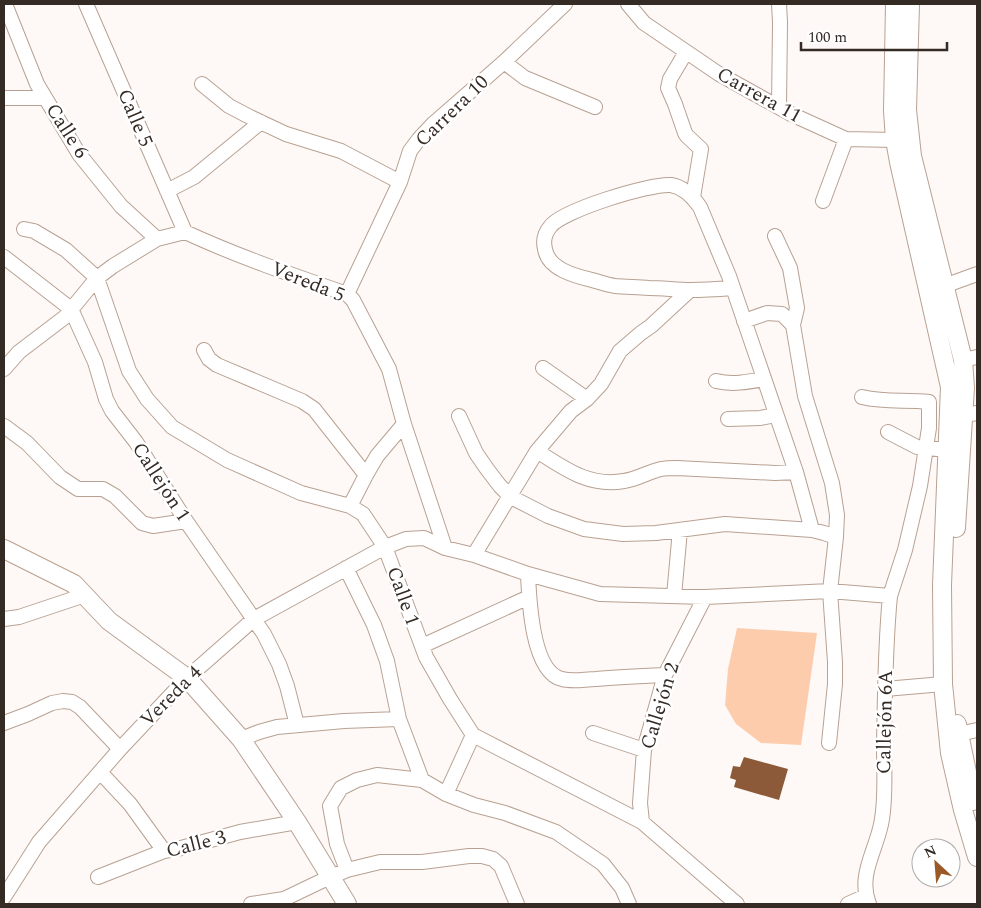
<svg xmlns="http://www.w3.org/2000/svg" width="981" height="908" font-family="Spectral,serif">
<style>
.park{fill:#fcccad}
.building{fill:#8c5a38}
.lines{fill:none;stroke-linecap:round;stroke-linejoin:round}
.minor-casing{stroke:#b8a192;stroke-width:16}
.major-casing{stroke:#b8a192;stroke-width:20}
.minor{stroke:#fff;stroke-width:14}
.major{stroke:#fff;stroke-width:18}
.labels{text-anchor:middle;dominant-baseline:central;stroke-width:5;stroke-linejoin:round;paint-order:stroke}
.street-label{font-size:20px;fill:#342b25;stroke:#fff}
</style>
<rect width="100%" height="100%" fill="#fef9f6"/>
<path class="park" d="M 737,628 L 817,633 L 801,745 L 761,743 L 736,724 L 725,705 L 728,669 Z"/>
<path class="building" d="M 744,757 L 788,769 L 779,800 L 734,787 L 736,780 L 730,778 L 733,766 L 740,767 Z"/>
<g class="lines">
<defs>
<path id="minor" d="M 5,4 L 37,84 L 79,154 L 121,206 L 157,239
M 86,4 L 185,232
M 628,4 L 644,23 L 719,74 L 791,114 L 846,139 L 895,140 L 904,139
M 686,52 L 670,79 L 668,88 L 675,104 L 685,133 L 687,136 L 701,149 L 693,197
M 504,62 L 525,78 L 595,107
M 202,84 L 229,106 L 250,117 L 286,134 L 341,151 L 400,182
M 4,98 L 45,98
M 779,107 L 780,22 L 779,4
M 167,191 L 194,177 L 261,122
M 823,201 L 846,139
M 24,229 L 34,231 L 66,250 L 97,278 L 129,371 L 147,399 L 172,427 L 227,460 L 301,493 L 350,506 L 363,514 L 385,547 L 426,657 L 450,699 L 473,735 L 642,822 L 737,904
M 775,236 L 790,268 L 797,308 L 793,325
M 4,257 L 71,309 L 95,362 L 106,399 L 112,411 L 136,442 L 186,521 L 264,634 L 279,664 L 287,686 L 297,725
M 944,286 L 977,274
M 733,288 C 719,289 705,290 691,290 C 677,290 663,288 649,288 C 638,287 626,287 615,286 C 607,285 600,282 592,280 C 575,276 548,269 545,249 C 543,241 545,233 550,227 C 560,211 651,183 671,185 C 684,187 693,197 700,207 L 729,276 L 796,472 L 812,530
M 347,294 L 400,182 L 410,151 L 419,139 L 433,124 L 504,62 L 565,4
M 744,321 L 767,313 L 782,314 L 793,325 L 805,396 L 832,483 L 837,515 L 836,537
M 204,350 L 209,359 L 217,365 L 302,401 L 314,409 L 366,475
M 963,360 L 977,357
M 543,368 L 587,399
M 4,369 L 19,352 L 65,317 L 97,278 L 113,266 L 157,239 L 185,232 C 237,256 292,275 347,294 L 353,300 L 389,369 L 404,424 L 445,548
M 716,381 C 732,385 748,382 764,379
M 862,397 C 887,403 906,399 929,402 L 929,428 L 920,486 L 905,550 L 890,596
M 964,415 L 977,413
M 459,416 L 476,453 L 487,469 L 500,486 L 511,497 L 548,516 L 584,529 L 623,534 L 656,533 L 725,524 L 812,530 L 824,533 L 836,537 L 830,591 L 835,662 L 835,684 L 829,743
M 728,419 L 760,418 L 776,415
M 4,426 L 27,443 L 60,477 L 78,489 L 103,489 L 115,496 L 142,523 L 153,526 L 186,521
M 888,432 L 917,447 L 948,450
M 537,451 C 565,469 589,487 624,481 C 637,479 648,472 661,469 C 666,468 672,468 677,468 L 775,473 L 796,472
M 350,506 L 366,475 L 377,456 L 404,424
M 474,555 L 537,451 L 571,411 L 587,399 L 601,384 L 620,351 L 641,333 L 651,326 L 690,290
M 346,568 L 374,625 L 387,661 L 399,719 L 422,780
M 528,574 C 529,599 532,672 562,679 C 573,682 585,679 596,679 C 619,677 642,676 665,675
M 674,596 L 680,530
M 4,619 L 19,617 L 85,595
M 422,646 L 529,597
M 885,689 L 943,684
M 4,723 L 28,714 L 52,703 L 63,701 L 72,702 L 80,707 L 120,749
M 593,733 L 644,750
M 959,734 L 977,730
M 241,739 L 259,732 L 277,727 L 344,721 L 399,719
M 100,772 L 130,804 L 164,851
M 446,794 L 473,735
M 642,822 L 640,803 L 644,750 L 665,675 L 705,597
M 347,870 L 337,844 L 330,806 L 341,788 L 357,780 L 377,775 L 422,780 L 446,794 L 474,805 L 505,813 L 556,832 L 603,864 L 622,888 L 629,904
M 98,877 L 164,851 L 181,848 L 240,832 L 297,822
M 4,897 L 39,842 L 120,749 L 187,678 L 254,619 L 385,547 L 406,539 L 424,538 L 445,548 L 474,555 L 528,574 L 600,594 L 705,597 L 830,591 L 890,596 C 885,646 885,696 884,746 C 884,770 886,795 882,819 C 878,848 857,874 869,904
M 251,904 L 284,899 L 330,877 L 347,870 L 380,862 L 422,862 L 469,856 L 482,856 L 493,859 L 501,866 L 517,904
M 848,904 L 866,896"/>
<path id="major" d="M 895,4 L 893,111 L 895,140 L 899,162 L 950,387 L 942,585 L 943,684 L 950,753 L 963,810 L 977,857
M 910,4 L 907,110 L 912,156 L 963,360 L 965,388 L 956,528
M 4,549 L 74,584 L 109,621 L 187,678 L 241,739 L 297,822 L 347,904
M 957,724 L 973,801"/>
</defs>
<use href="#minor" class="minor-casing"/>
<use href="#major" class="major-casing"/>
<use href="#minor" class="minor"/>
<use href="#major" class="major"/>
</g>
<g class="labels">
<g class="street-label">
<text transform="translate(759 95) rotate(29)">Carrera 11</text>
<text transform="translate(452 111) rotate(-44)">Carrera 10</text>
<text transform="translate(135 118) rotate(67)">Calle 5</text>
<text transform="translate(67 131) rotate(57)">Calle 6</text>
<text transform="translate(308 282) rotate(22)">Vereda 5</text>
<text transform="translate(161 482) rotate(57)">Callejón 1</text>
<text transform="translate(403 596) rotate(70)">Calle 1</text>
<text transform="translate(171 696) rotate(-45)">Vereda 4</text>
<text transform="translate(660 706) rotate(-73)">Callejón 2</text>
<text transform="translate(885 722) rotate(-89)">Callejón 6A</text>
<text transform="translate(196 844) rotate(-14)">Calle 3</text>
</g>
</g>
<rect width="981" height="908" fill="none" stroke="#342b25" stroke-width="10"/>
<g transform="translate(936 863) rotate(334)"><circle r="24" fill="#ffffff" stroke="#aeaaa8"/>
<path d="M0-4L9 19L0 12L-9 19Z" fill="#9b5927"/>
<text y="-8" font-size="14" font-weight="bold" text-anchor="middle" fill="#342b25">N</text>
</g>
<path d="M801 42v8h146v-8" fill="none" stroke="#342b25" stroke-width="2.5"/>
<text x="808" y="42" font-size="15" fill="#342b25" stroke="#ffffff" stroke-width="4" paint-order="stroke">100 m</text>
</svg>
